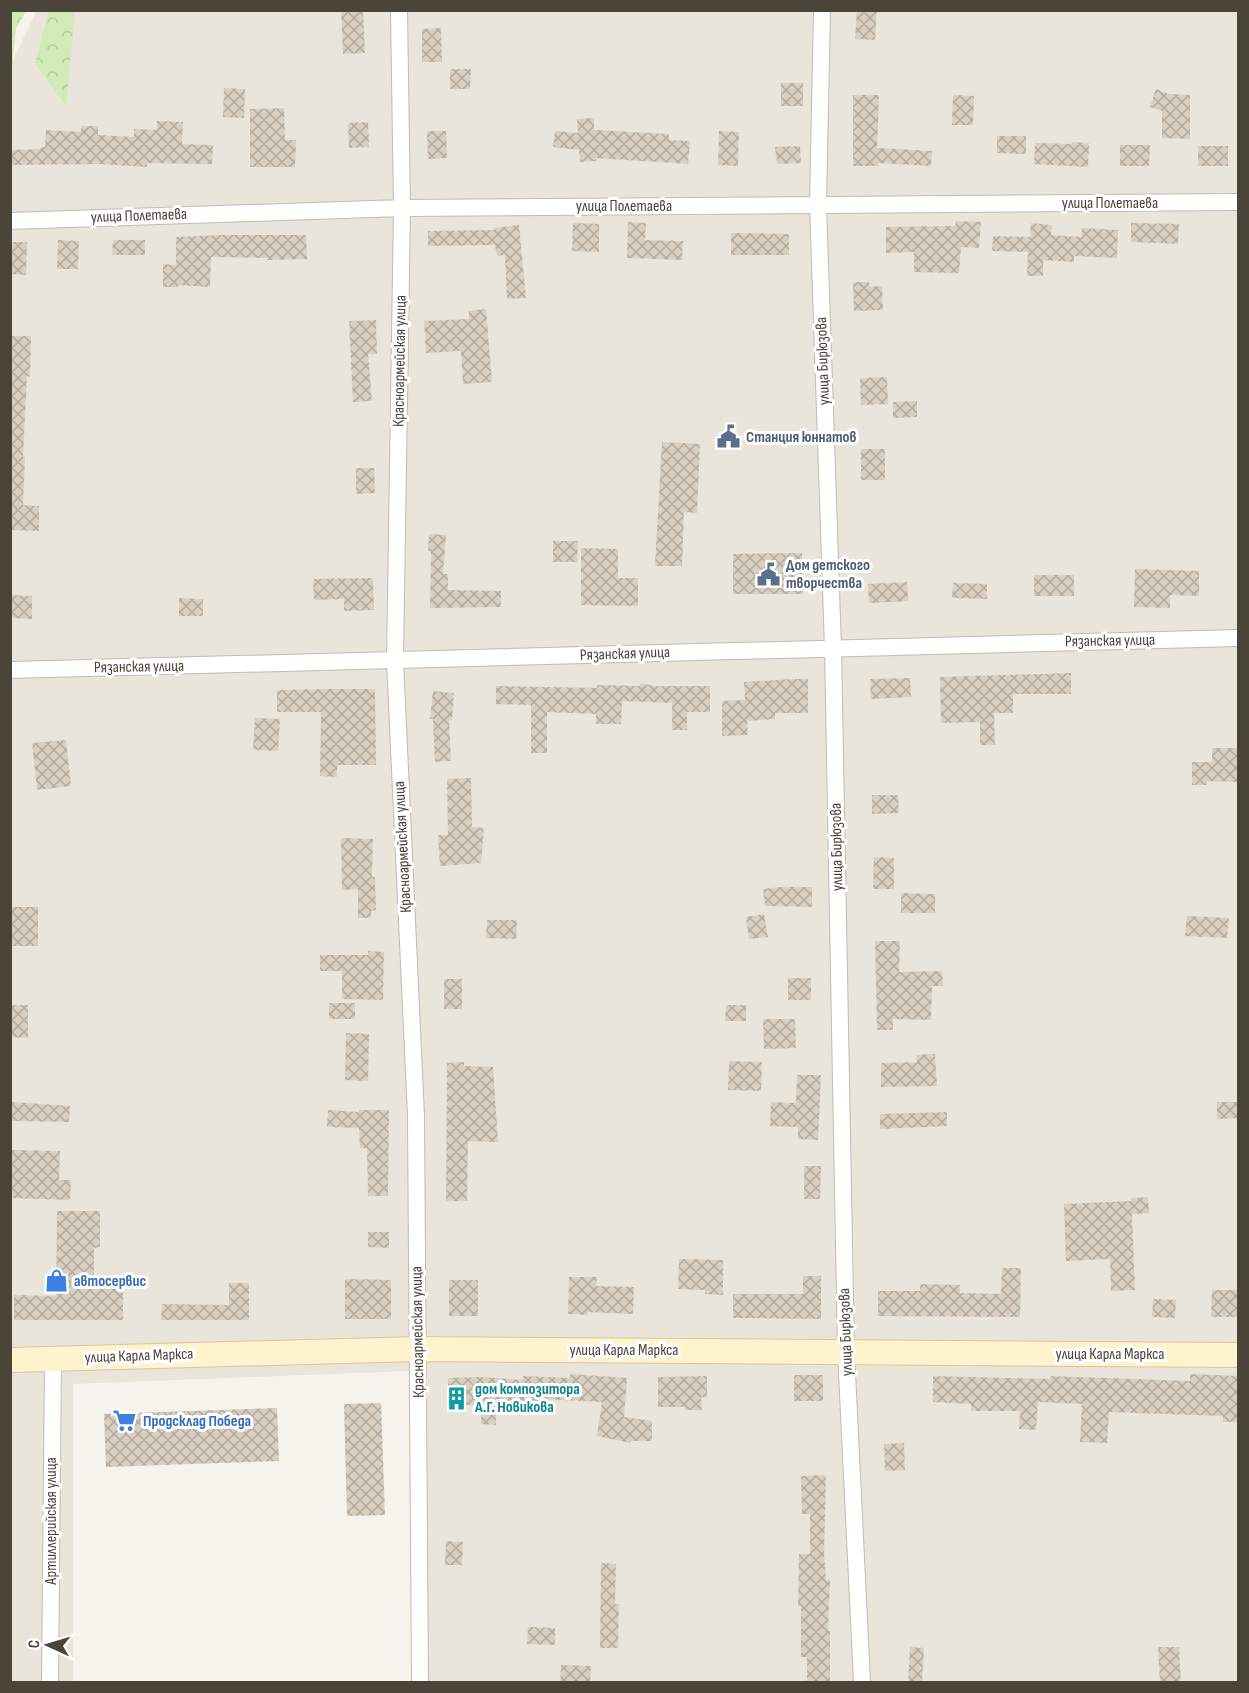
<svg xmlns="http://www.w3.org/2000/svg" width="1249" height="1693" font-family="'Sofia Sans Condensed',sans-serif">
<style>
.residential{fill:#eae5da}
.forest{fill:url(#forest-crowns)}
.building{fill:url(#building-cross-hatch)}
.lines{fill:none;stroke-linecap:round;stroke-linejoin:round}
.minor-casing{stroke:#c2bbae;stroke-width:18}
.secondary-casing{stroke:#d6c79b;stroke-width:26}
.minor{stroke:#fff;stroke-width:16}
.secondary{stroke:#fff3cd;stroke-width:24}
.labels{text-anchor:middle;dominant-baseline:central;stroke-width:6;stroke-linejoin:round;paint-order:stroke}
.street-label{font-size:16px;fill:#4b4439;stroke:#fff}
.service-label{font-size:16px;font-weight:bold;fill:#4e5e75;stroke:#fff;text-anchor:start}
.shop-label{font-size:16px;font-weight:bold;fill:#366cbe;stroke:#fff;text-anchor:start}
.culture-label{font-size:16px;font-weight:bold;fill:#0d838f;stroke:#fff;text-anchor:start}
</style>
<defs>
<pattern id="forest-crowns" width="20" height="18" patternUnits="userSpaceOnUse" patternTransform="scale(1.5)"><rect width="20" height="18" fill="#d2eab5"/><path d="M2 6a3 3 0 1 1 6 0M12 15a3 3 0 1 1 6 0" fill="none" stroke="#b6ca9c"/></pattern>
<pattern id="building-cross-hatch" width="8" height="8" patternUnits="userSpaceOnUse" patternTransform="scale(1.5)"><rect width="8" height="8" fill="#d8cfc1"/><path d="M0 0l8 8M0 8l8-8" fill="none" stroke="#b1aa9e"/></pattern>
</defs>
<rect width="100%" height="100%" fill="#f6f3ec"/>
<path class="residential" d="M 37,10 L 1238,11 L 1238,1682 L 415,1682 L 410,1371 L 73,1384 L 73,1682 L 11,1682 L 10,66 Z"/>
<path class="forest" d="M 11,10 L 26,11 L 16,29 L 12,67 L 11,68 Z
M 49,10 L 75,11 L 66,106 L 35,64 Z"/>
<path class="building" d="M 341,10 L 363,10 L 365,53 L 343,54 Z
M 857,10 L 877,10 L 875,40 L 855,39 Z
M 441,28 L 442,62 L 422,62 L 422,29 Z
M 450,69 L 471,69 L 470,89 L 450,89 Z
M 781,83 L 803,83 L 803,106 L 781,106 Z
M 224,88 L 245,89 L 244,118 L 223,117 Z
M 1156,89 L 1169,94 L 1190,95 L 1190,139 L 1162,138 L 1162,111 L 1150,107 Z
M 853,95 L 879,95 L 877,148 L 932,151 L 931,166 L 878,163 L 878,166 L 853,166 Z
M 953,95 L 974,96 L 973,125 L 952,125 Z
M 284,108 L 285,140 L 296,140 L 295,167 L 250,167 L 250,109 Z
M 594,118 L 594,130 L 669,134 L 669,140 L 690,141 L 688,164 L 596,158 L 596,161 L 580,162 L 579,150 L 553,147 L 555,131 L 578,133 L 577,119 Z
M 157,121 L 183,122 L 182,144 L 213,145 L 212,164 L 147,163 L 147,167 L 99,164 L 10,165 L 10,150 L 41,149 L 41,147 L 45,147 L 46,130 L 81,132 L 81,126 L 98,126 L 98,135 L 134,137 L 134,129 L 157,130 Z
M 368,122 L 369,147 L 349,148 L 348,123 Z
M 427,131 L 446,131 L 447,158 L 428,159 Z
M 719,131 L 739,132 L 738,166 L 718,165 Z
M 997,136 L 1026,136 L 1026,154 L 997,153 Z
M 1072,142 L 1089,143 L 1088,167 L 1034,164 L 1035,143 L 1072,144 Z
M 1120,145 L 1150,145 L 1149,166 L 1120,166 Z
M 800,146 L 801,163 L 777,164 L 775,147 Z
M 1198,146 L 1228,146 L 1228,166 L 1198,166 Z
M 956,221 L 981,222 L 979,248 L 961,247 L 959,273 L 914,272 L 914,252 L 886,253 L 886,227 L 955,226 Z
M 628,222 L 646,223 L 645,240 L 683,241 L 682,260 L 627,258 Z
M 573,223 L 599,224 L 599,252 L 572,251 Z
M 1031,223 L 1052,225 L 1051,235 L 1081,237 L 1082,228 L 1118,230 L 1117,258 L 1074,256 L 1074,262 L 1043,260 L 1043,276 L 1027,276 L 1028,252 L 992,251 L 993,236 L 1030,237 Z
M 1131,223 L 1179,224 L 1178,244 L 1131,242 Z
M 519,225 L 526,298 L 507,299 L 505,255 L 497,256 L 495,245 L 428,246 L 428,231 L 494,230 L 494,228 Z
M 731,233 L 789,234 L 789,255 L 731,255 Z
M 224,235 L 306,235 L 307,259 L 267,260 L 269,258 L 211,257 L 210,287 L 178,285 L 178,287 L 163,287 L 163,264 L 176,265 L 176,237 Z
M 58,240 L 79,241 L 78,269 L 57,269 Z
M 113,240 L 145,240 L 145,255 L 112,255 Z
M 10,242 L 27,242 L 26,275 L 10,274 Z
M 853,282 L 869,282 L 870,287 L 882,286 L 883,310 L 854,311 Z
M 486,309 L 492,382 L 463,384 L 461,351 L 426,353 L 424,321 L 469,319 L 469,311 Z
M 376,320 L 377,354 L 368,354 L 372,401 L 353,402 L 349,321 Z
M 10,336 L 31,336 L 30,377 L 27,376 L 23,457 L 25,457 L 23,505 L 39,506 L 39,531 L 10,530 Z
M 887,377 L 888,404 L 861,405 L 860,378 Z
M 917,401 L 917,417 L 893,418 L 893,402 Z
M 662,442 L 700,444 L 697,513 L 684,512 L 682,566 L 655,566 Z
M 861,449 L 885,449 L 885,480 L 861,480 Z
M 356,468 L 374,468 L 375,493 L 356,494 Z
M 429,534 L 446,535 L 443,574 L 448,574 L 448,590 L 501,591 L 501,607 L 430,608 L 431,551 L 428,551 Z
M 553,541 L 578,541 L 577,562 L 553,562 Z
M 581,548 L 618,549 L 618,578 L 638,578 L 638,606 L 581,605 Z
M 802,553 L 803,594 L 733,594 L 733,554 Z
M 1135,569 L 1199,571 L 1199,596 L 1170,595 L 1170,608 L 1134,607 Z
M 1034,575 L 1074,575 L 1074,596 L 1034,596 Z
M 373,578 L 374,610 L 344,611 L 344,599 L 314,600 L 313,579 Z
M 907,582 L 908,601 L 869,603 L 868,584 Z
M 953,583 L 987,584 L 987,599 L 952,598 Z
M 10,595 L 32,596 L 32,619 L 10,618 Z
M 179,598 L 203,599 L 203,616 L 179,616 Z
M 1071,673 L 1071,694 L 1013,694 L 1013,713 L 994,713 L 995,745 L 980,745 L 980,722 L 941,723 L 940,677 Z
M 910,678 L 911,697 L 871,699 L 870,679 Z
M 792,679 L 808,679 L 808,713 L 775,713 L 775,719 L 747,721 L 748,735 L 722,736 L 722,701 L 745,700 L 744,682 Z
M 640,683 L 655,686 L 710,686 L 710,712 L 687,712 L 687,730 L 672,730 L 672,703 L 622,701 L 621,724 L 596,724 L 596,714 L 547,712 L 547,753 L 531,753 L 531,705 L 496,704 L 496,686 L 597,688 L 597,685 L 640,686 Z
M 332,689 L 375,689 L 376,765 L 337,765 L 337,777 L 320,776 L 321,712 L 277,712 L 277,690 Z
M 433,691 L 454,693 L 452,720 L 449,720 L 451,761 L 435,762 L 433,719 L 430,719 Z
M 255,718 L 280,719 L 278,751 L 253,750 Z
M 66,740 L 71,786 L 37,790 L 32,743 Z
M 1212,748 L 1239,748 L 1239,782 L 1207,781 L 1207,785 L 1192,785 L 1192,762 L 1212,762 Z
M 471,778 L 472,827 L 484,828 L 481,863 L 440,866 L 438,835 L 448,835 L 447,779 Z
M 872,795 L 898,795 L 899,813 L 872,814 Z
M 341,838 L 373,839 L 372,877 L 375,877 L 376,910 L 371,911 L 371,918 L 358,918 L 358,889 L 342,890 Z
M 874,857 L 894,858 L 894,889 L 873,889 Z
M 780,887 L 812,887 L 812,907 L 765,906 L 763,889 Z
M 901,893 L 935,894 L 935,913 L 901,913 Z
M 10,907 L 38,907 L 38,946 L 10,946 Z
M 764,914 L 768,937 L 749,939 L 746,917 Z
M 1187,916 L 1229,918 L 1227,938 L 1185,936 Z
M 487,920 L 517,920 L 516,939 L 486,938 Z
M 875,941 L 900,941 L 899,972 L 942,971 L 943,986 L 932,986 L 931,1020 L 893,1019 L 893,1030 L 877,1030 Z
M 368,951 L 384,952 L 383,1000 L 342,999 L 342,971 L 320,971 L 320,955 L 368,955 Z
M 788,978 L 811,978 L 811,1000 L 788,1000 Z
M 444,979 L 462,979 L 462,1009 L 444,1009 Z
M 329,1003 L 355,1003 L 355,1019 L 329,1019 Z
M 10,1005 L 28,1005 L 28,1038 L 10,1037 Z
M 726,1005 L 746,1005 L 746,1021 L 725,1021 Z
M 763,1019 L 795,1019 L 796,1048 L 764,1049 Z
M 346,1033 L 369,1034 L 368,1081 L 345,1080 Z
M 935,1054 L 937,1086 L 881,1087 L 881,1063 L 917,1062 L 916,1055 Z
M 729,1061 L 762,1062 L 761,1091 L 728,1090 Z
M 464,1062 L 464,1066 L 493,1067 L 498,1142 L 468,1141 L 467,1201 L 446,1201 L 447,1063 Z
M 797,1075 L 821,1075 L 818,1140 L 798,1139 L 798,1127 L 770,1126 L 771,1102 L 796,1103 Z
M 12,1102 L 70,1106 L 69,1122 L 12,1121 Z
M 1217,1102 L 1239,1102 L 1239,1118 L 1217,1119 Z
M 328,1110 L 359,1112 L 359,1110 L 389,1110 L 388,1196 L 368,1196 L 367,1148 L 360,1148 L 359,1128 L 327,1127 Z
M 947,1112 L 947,1126 L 880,1129 L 880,1114 Z
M 12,1150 L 60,1151 L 59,1180 L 71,1180 L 70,1200 L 11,1198 Z
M 804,1166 L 821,1166 L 820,1199 L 804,1199 Z
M 1148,1197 L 1149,1213 L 1132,1214 L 1135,1290 L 1111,1291 L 1110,1259 L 1066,1261 L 1064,1204 L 1131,1201 L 1131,1198 Z
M 57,1211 L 100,1211 L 100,1247 L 94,1248 L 94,1288 L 123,1289 L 123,1320 L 14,1320 L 14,1295 L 56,1296 Z
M 368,1232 L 389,1232 L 389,1248 L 368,1247 Z
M 679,1259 L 723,1260 L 723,1295 L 705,1294 L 705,1290 L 678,1289 Z
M 1002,1268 L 1021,1268 L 1020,1317 L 878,1316 L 878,1291 L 920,1291 L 920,1284 L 960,1285 L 960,1293 L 1001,1294 Z
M 803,1276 L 821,1276 L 821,1319 L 733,1318 L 733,1294 L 803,1294 Z
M 569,1277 L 597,1277 L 596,1286 L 634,1287 L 633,1314 L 588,1312 L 588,1315 L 568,1314 Z
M 345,1279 L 391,1280 L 391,1319 L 345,1319 Z
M 449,1280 L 478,1280 L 478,1316 L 449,1316 Z
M 229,1283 L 249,1283 L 249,1320 L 161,1320 L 162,1304 L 229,1305 Z
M 1212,1290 L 1239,1290 L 1239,1317 L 1211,1317 Z
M 1153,1299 L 1176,1300 L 1175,1318 L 1152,1317 Z
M 570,1374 L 627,1378 L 624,1417 L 652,1421 L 652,1441 L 631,1441 L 631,1443 L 597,1436 L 602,1402 L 542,1399 L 541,1409 L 496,1408 L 496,1425 L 481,1424 L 482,1405 L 448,1405 L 448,1378 L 481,1377 L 523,1380 L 523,1376 L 570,1378 Z
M 1190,1374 L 1239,1376 L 1239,1422 L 1223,1422 L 1223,1416 L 1109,1412 L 1107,1443 L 1080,1442 L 1082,1404 L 1038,1402 L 1036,1430 L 1019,1429 L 1020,1411 L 971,1411 L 971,1404 L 933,1402 L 933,1376 L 1050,1379 L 1050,1376 L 1190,1381 Z
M 794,1375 L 823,1375 L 823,1401 L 794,1401 Z
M 707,1376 L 707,1397 L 701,1397 L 702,1410 L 685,1410 L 685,1407 L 658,1407 L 658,1377 Z
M 381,1403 L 385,1515 L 347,1516 L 344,1404 Z
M 277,1408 L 279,1461 L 106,1467 L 104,1414 Z
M 904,1443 L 905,1470 L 885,1471 L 884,1444 Z
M 826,1475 L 824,1554 L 826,1580 L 830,1580 L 828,1631 L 830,1631 L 830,1683 L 807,1683 L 807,1657 L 801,1657 L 801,1606 L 798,1606 L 799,1554 L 810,1554 L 810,1514 L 802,1514 L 801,1476 Z
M 446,1541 L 463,1542 L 462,1565 L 445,1565 Z
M 601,1563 L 616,1564 L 615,1604 L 619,1604 L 618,1648 L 600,1648 Z
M 528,1627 L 555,1628 L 555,1645 L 527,1644 Z
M 910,1647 L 924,1648 L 922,1683 L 908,1683 Z
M 1158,1647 L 1179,1647 L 1181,1683 L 1160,1683 Z
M 561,1665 L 591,1666 L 590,1683 L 560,1683 Z"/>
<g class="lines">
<defs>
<path id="minor" d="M 399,10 L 402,208 L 395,661 L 416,1116 L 420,1682
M 822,10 L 818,204 L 833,648 L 846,1352 L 862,1682
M 10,221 L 402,208 L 1238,202
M 10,670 L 1238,638
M 50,1682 L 53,1359"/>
<path id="secondary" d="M 10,1360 L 418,1349 L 1238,1355"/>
</defs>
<use href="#minor" class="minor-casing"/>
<use href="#secondary" class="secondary-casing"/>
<use href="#minor" class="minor"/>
<use href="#secondary" class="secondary"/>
</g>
<defs>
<symbol id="civic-bare" viewBox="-9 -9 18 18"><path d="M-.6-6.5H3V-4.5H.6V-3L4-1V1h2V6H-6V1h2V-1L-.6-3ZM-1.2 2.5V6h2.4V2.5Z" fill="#5c6f8a" stroke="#fff" stroke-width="2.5" paint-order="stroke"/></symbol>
<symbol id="shop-bare" viewBox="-9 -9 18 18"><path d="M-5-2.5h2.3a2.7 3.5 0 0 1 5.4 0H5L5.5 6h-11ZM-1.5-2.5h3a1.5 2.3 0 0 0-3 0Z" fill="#3f7fe0" stroke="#fff" stroke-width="2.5" paint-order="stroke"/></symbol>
<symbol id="building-bare" viewBox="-9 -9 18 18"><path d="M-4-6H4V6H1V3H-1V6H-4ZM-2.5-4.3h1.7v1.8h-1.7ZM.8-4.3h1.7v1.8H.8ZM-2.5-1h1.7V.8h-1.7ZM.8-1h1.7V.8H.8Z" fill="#0f9aa8" stroke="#fff" stroke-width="2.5" paint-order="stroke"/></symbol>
<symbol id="supermarket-bare" viewBox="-9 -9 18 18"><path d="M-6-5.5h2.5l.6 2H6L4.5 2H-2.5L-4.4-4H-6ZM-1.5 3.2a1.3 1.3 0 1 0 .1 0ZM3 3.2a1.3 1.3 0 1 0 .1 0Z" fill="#3f7fe0" stroke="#fff" stroke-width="2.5" paint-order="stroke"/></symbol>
</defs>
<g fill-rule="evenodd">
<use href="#civic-bare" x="712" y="420" width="33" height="33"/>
<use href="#civic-bare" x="752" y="558" width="33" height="33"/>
<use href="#shop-bare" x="40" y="1264" width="33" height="33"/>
<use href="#building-bare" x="440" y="1382" width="33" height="33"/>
<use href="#supermarket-bare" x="108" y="1404" width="33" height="33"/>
</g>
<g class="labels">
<g class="street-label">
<text x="1110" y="203">улица Полетаева</text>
<text x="624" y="206">улица Полетаева</text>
<text transform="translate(139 216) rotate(-2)">улица Полетаева</text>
<text transform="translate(400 361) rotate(-89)">Красноармейская улица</text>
<text transform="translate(823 361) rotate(-92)">улица Бирюзова</text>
<text transform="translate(1110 641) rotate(-1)">Рязанская улица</text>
<text transform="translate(625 654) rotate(-2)">Рязанская улица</text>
<text transform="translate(139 667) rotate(-1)">Рязанская улица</text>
<text transform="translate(403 847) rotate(-93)">Красноармейская улица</text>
<text transform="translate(837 847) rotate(-91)">улица Бирюзова</text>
<text transform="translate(418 1332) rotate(-91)">Красноармейская улица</text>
<text transform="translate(846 1332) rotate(-92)">улица Бирюзова</text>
<text x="624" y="1350">улица Карла Маркса</text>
<text x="1110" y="1354">улица Карла Маркса</text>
<text transform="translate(139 1356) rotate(-2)">улица Карла Маркса</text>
<text transform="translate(51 1521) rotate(-90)">Артиллерийская улица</text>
</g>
<g class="service-label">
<text x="746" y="437">Станция юннатов</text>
<text x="786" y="565">Дом детского<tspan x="786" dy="18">творчества</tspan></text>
</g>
<g class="shop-label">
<text x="74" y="1281">автосервис</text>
<text x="143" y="1421">Продсклад Победа</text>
</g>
<g class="culture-label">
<text x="475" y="1389">дом композитора<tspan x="475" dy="18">А.Г. Новикова</tspan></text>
</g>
</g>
<rect width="1249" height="1693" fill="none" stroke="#4b4439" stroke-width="24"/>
<g transform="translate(48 1645) rotate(274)" stroke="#ffffff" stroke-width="4.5" paint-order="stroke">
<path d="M0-4.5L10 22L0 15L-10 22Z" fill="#4b4439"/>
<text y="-9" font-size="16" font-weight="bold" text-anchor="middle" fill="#4b4439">С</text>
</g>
</svg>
